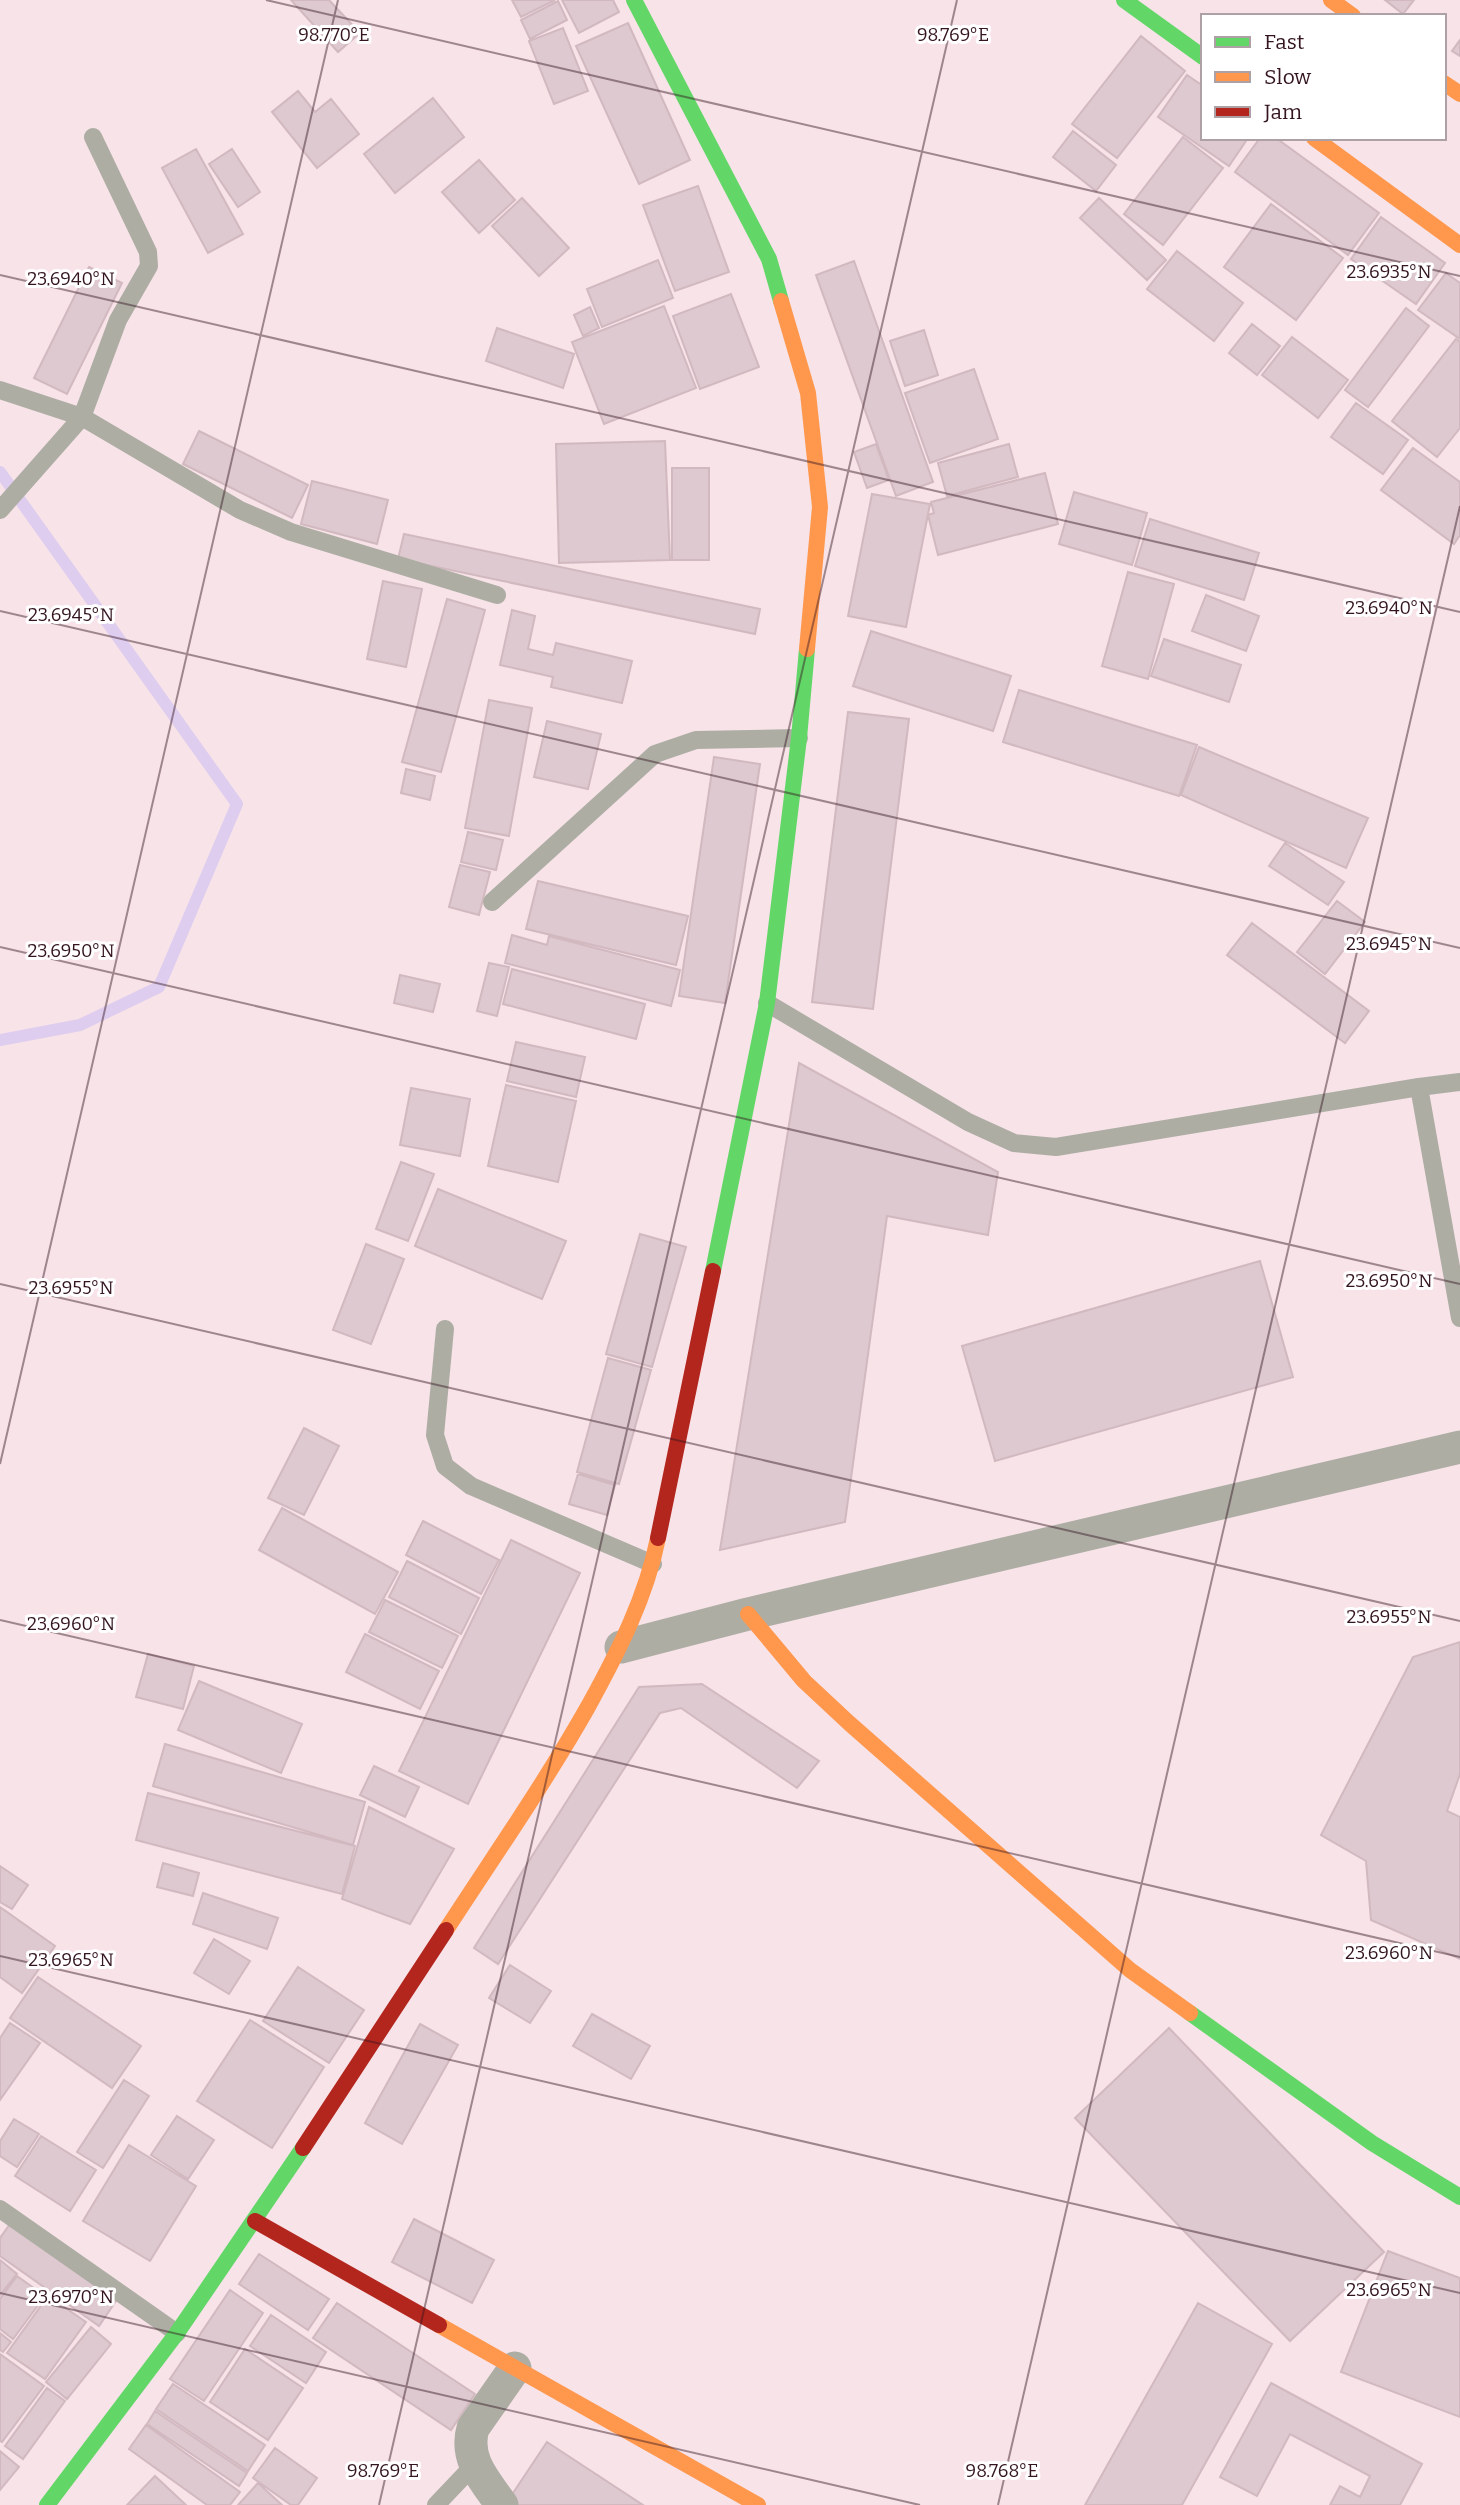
<svg xmlns="http://www.w3.org/2000/svg" width="1460" height="2505" font-family="Bitter,serif">
<style>
.lines{fill:none;stroke-linecap:round;stroke-linejoin:round}
.stream{stroke:#decdee;stroke-width:12}
.building{fill:#ddc9cf;stroke:#d2b9c0;stroke-width:2}
.lane{stroke:#adada4;stroke-width:18}
.street{stroke:#adada4;stroke-width:33}
.fast{stroke:#63d668;stroke-width:16}
.slow{stroke:#ff974d;stroke-width:16}
.jam{stroke:#b3261e;stroke-width:16}
.ticks{fill:none;stroke:#34151e;stroke-width:2;stroke-opacity:0.45}
.ticks-label{font-size:18px;text-anchor:middle;fill:#34151e;stroke:#fff;stroke-width:6;stroke-linejoin:round;paint-order:stroke}
</style>
<rect width="100%" height="100%" fill="#f7e3e8"/>
<g class="lines">
<path class="stream" d="M 0,472 L 237,804 L 159,987 L 80,1025 L 0,1040"/>
</g>
<path class="building" d="M 291,0 L 329,0 L 360,33 L 338,52 Z
M 512,0 L 555,0 L 521,17 Z
M 562,0 L 613,0 L 619,12 L 579,33 Z
M 1385,0 L 1414,0 L 1403,14 Z
M 558,1 L 567,20 L 530,39 L 521,20 Z
M 628,23 L 690,160 L 639,184 L 576,46 Z
M 563,28 L 588,91 L 554,104 L 529,41 Z
M 1141,36 L 1185,71 L 1117,158 L 1072,124 Z
M 1460,40 L 1460,56 L 1452,51 Z
M 1187,75 L 1203,86 L 1203,138 L 1248,138 L 1229,166 L 1158,117 Z
M 298,91 L 315,112 L 331,99 L 359,134 L 317,168 L 272,112 Z
M 433,98 L 464,137 L 395,193 L 364,154 Z
M 1073,131 L 1116,165 L 1096,191 L 1053,157 Z
M 1183,137 L 1223,168 L 1163,245 L 1124,214 Z
M 1260,138 L 1276,138 L 1379,213 L 1348,255 L 1235,172 Z
M 196,149 L 243,234 L 208,253 L 162,168 Z
M 232,149 L 260,192 L 238,207 L 209,164 Z
M 479,160 L 515,200 L 479,233 L 442,192 Z
M 698,186 L 729,272 L 675,291 L 643,205 Z
M 522,198 L 569,248 L 539,276 L 492,226 Z
M 1099,198 L 1166,260 L 1147,280 L 1080,218 Z
M 1271,204 L 1343,258 L 1296,320 L 1224,267 Z
M 1381,217 L 1445,263 L 1416,304 L 1351,259 Z
M 1177,251 L 1243,303 L 1214,341 L 1147,289 Z
M 658,260 L 673,298 L 602,327 L 587,289 Z
M 854,261 L 933,482 L 896,496 L 816,275 Z
M 89,267 L 122,283 L 67,394 L 34,378 Z
M 1446,273 L 1460,283 L 1460,339 L 1418,310 Z
M 731,294 L 759,367 L 700,389 L 673,316 Z
M 664,306 L 696,388 L 604,424 L 572,342 Z
M 590,307 L 599,328 L 583,336 L 574,315 Z
M 1406,308 L 1429,326 L 1368,407 L 1345,390 Z
M 1252,324 L 1280,346 L 1257,375 L 1229,353 Z
M 497,328 L 574,354 L 563,388 L 486,361 Z
M 924,330 L 938,375 L 905,386 L 890,341 Z
M 1292,337 L 1348,380 L 1318,418 L 1262,375 Z
M 1456,339 L 1460,342 L 1460,428 L 1437,457 L 1392,421 Z
M 974,369 L 998,439 L 930,463 L 905,393 Z
M 1356,403 L 1408,440 L 1383,474 L 1331,437 Z
M 199,431 L 308,485 L 292,518 L 183,464 Z
M 665,441 L 670,560 L 559,563 L 556,444 Z
M 876,444 L 889,480 L 867,488 L 854,452 Z
M 1009,444 L 1018,477 L 947,496 L 938,463 Z
M 1413,448 L 1460,482 L 1460,535 L 1454,544 L 1381,490 Z
M 672,468 L 709,468 L 709,560 L 672,560 Z
M 1045,473 L 1058,524 L 938,555 L 928,515 L 934,513 L 931,502 Z
M 312,481 L 388,500 L 377,544 L 301,524 Z
M 1074,492 L 1147,513 L 1132,565 L 1059,544 Z
M 872,494 L 930,504 L 906,627 L 848,616 Z
M 1150,519 L 1259,553 L 1244,600 L 1135,566 Z
M 404,534 L 760,609 L 755,634 L 398,559 Z
M 1128,572 L 1174,584 L 1148,679 L 1102,666 Z
M 383,581 L 422,589 L 406,667 L 367,659 Z
M 1206,595 L 1259,616 L 1246,651 L 1192,631 Z
M 447,599 L 485,610 L 441,772 L 402,762 Z
M 512,610 L 535,616 L 528,649 L 553,655 L 556,643 L 632,661 L 622,703 L 551,687 L 553,677 L 500,665 Z
M 871,631 L 1011,676 L 993,731 L 853,686 Z
M 1164,639 L 1241,665 L 1229,702 L 1151,676 Z
M 1019,690 L 1197,745 L 1179,796 L 1003,742 Z
M 489,700 L 532,708 L 509,836 L 465,828 Z
M 848,712 L 909,719 L 873,1009 L 812,1002 Z
M 547,721 L 601,734 L 588,789 L 534,777 Z
M 1199,747 L 1368,818 L 1346,868 L 1181,795 Z
M 714,757 L 760,764 L 725,1003 L 679,996 Z
M 406,769 L 435,776 L 430,800 L 401,793 Z
M 468,832 L 503,840 L 496,870 L 461,862 Z
M 1285,843 L 1344,882 L 1328,905 L 1269,866 Z
M 460,865 L 490,872 L 479,915 L 449,907 Z
M 538,881 L 688,916 L 676,965 L 526,929 Z
M 1337,901 L 1365,922 L 1325,974 L 1297,952 Z
M 1252,923 L 1369,1011 L 1345,1043 L 1227,955 Z
M 512,935 L 547,945 L 549,936 L 680,970 L 671,1006 L 505,963 Z
M 489,963 L 509,967 L 497,1016 L 477,1011 Z
M 512,969 L 645,1004 L 636,1039 L 503,1004 Z
M 400,975 L 440,984 L 433,1012 L 394,1003 Z
M 516,1042 L 585,1057 L 576,1097 L 507,1081 Z
M 799,1063 L 998,1172 L 988,1235 L 887,1216 L 845,1522 L 720,1550 Z
M 506,1085 L 576,1101 L 558,1182 L 488,1166 Z
M 411,1088 L 470,1099 L 460,1156 L 400,1145 Z
M 401,1162 L 434,1174 L 408,1241 L 376,1229 Z
M 438,1189 L 566,1241 L 542,1299 L 415,1246 Z
M 640,1234 L 686,1247 L 652,1367 L 606,1354 Z
M 366,1244 L 404,1259 L 371,1344 L 333,1330 Z
M 1260,1261 L 1293,1377 L 995,1461 L 962,1346 Z
M 608,1358 L 651,1370 L 619,1484 L 577,1472 Z
M 304,1428 L 339,1446 L 304,1515 L 268,1498 Z
M 578,1474 L 615,1485 L 607,1515 L 569,1504 Z
M 282,1508 L 398,1572 L 375,1614 L 259,1550 Z
M 423,1521 L 499,1560 L 481,1594 L 406,1555 Z
M 511,1540 L 580,1573 L 468,1804 L 399,1771 Z
M 407,1561 L 479,1598 L 461,1634 L 389,1597 Z
M 385,1600 L 458,1636 L 442,1668 L 369,1632 Z
M 365,1634 L 439,1671 L 420,1709 L 346,1672 Z
M 1460,1642 L 1460,1774 L 1447,1811 L 1460,1817 L 1460,1959 L 1371,1920 L 1366,1861 L 1321,1835 L 1413,1657 Z
M 148,1654 L 194,1666 L 183,1709 L 136,1697 Z
M 199,1681 L 302,1724 L 281,1773 L 178,1730 Z
M 702,1684 L 819,1761 L 797,1788 L 681,1708 L 660,1713 L 498,1964 L 474,1948 L 639,1687 Z
M 165,1744 L 365,1802 L 353,1845 L 153,1786 Z
M 374,1766 L 419,1787 L 405,1817 L 360,1795 Z
M 148,1793 L 355,1846 L 342,1894 L 136,1840 Z
M 369,1807 L 454,1849 L 410,1924 L 342,1899 Z
M 163,1863 L 199,1873 L 193,1896 L 157,1887 Z
M 0,1866 L 28,1885 L 12,1909 L 0,1902 Z
M 203,1893 L 278,1918 L 267,1949 L 193,1924 Z
M 0,1907 L 55,1946 L 22,1993 L 0,1977 Z
M 214,1939 L 250,1961 L 229,1994 L 194,1973 Z
M 510,1965 L 551,1991 L 530,2023 L 489,1998 Z
M 298,1967 L 364,2010 L 329,2063 L 263,2021 Z
M 38,1977 L 141,2046 L 112,2088 L 10,2018 Z
M 592,2014 L 650,2046 L 631,2079 L 573,2046 Z
M 250,2020 L 324,2067 L 272,2148 L 197,2101 Z
M 10,2023 L 40,2043 L 0,2100 L 0,2038 Z
M 420,2024 L 458,2045 L 402,2144 L 365,2123 Z
M 1169,2028 L 1384,2252 L 1290,2341 L 1075,2118 Z
M 124,2080 L 149,2096 L 103,2168 L 77,2152 Z
M 177,2116 L 214,2140 L 188,2179 L 151,2155 Z
M 14,2119 L 39,2134 L 17,2167 L 0,2156 L 0,2141 Z
M 41,2136 L 96,2170 L 70,2211 L 15,2176 Z
M 129,2145 L 196,2186 L 150,2261 L 83,2221 Z
M 414,2219 L 494,2260 L 472,2303 L 392,2262 Z
M 13,2220 L 120,2295 L 99,2326 L 0,2256 L 0,2238 Z
M 1388,2251 L 1460,2278 L 1460,2417 L 1341,2372 Z
M 259,2254 L 329,2299 L 308,2330 L 239,2284 Z
M 0,2260 L 17,2274 L 0,2295 Z
M 17,2276 L 45,2296 L 13,2339 L 0,2329 L 0,2299 Z
M 230,2290 L 263,2313 L 204,2401 L 170,2379 Z
M 48,2296 L 86,2322 L 45,2379 L 7,2353 Z
M 337,2303 L 475,2394 L 451,2430 L 313,2338 Z
M 1198,2303 L 1272,2344 L 1182,2505 L 1085,2505 Z
M 271,2315 L 326,2352 L 306,2383 L 250,2346 Z
M 91,2327 L 111,2344 L 67,2399 L 46,2382 Z
M 0,2333 L 11,2342 L 3,2352 L 0,2350 Z
M 245,2349 L 303,2388 L 268,2440 L 210,2402 Z
M 0,2354 L 44,2386 L 2,2442 L 0,2441 Z
M 1271,2383 L 1422,2464 L 1400,2505 L 1330,2505 L 1340,2486 L 1360,2497 L 1370,2476 L 1290,2434 L 1257,2496 L 1220,2477 Z
M 173,2384 L 265,2445 L 248,2471 L 156,2409 Z
M 47,2388 L 65,2401 L 23,2459 L 5,2446 Z
M 155,2411 L 247,2473 L 239,2486 L 147,2424 Z
M 146,2425 L 240,2492 L 230,2505 L 207,2505 L 129,2449 Z
M 547,2442 L 643,2505 L 511,2505 L 507,2502 Z
M 275,2448 L 317,2478 L 298,2505 L 291,2505 L 253,2478 Z
M 0,2451 L 19,2467 L 0,2490 Z
M 155,2476 L 186,2505 L 127,2505 Z
M 258,2483 L 282,2505 L 238,2505 Z"/>
<g class="lines">
<path class="lane" d="M 0,390 L 82,417 L 240,510 L 291,532 L 497,595
M 0,510 L 82,417 L 118,320 L 149,266 L 148,252 L 93,137
M 492,902 L 655,754 L 696,740 L 799,738
M 767,1003 L 968,1122 L 1014,1143 L 1056,1147 L 1419,1087 L 1460,1082
M 1419,1087 L 1460,1318
M 445,1329 L 435,1435 L 445,1466 L 471,1486 L 653,1564
M 0,2209 L 177,2333
M 436,2505 L 474,2465"/>
<path class="street" d="M 621,1647 L 748,1614 L 1460,1447
M 502,2505 C 485,2481 464,2459 473,2428 L 515,2368"/>
<path class="fast" d="M 634,0 L 769,259 L 781,301
M 1124,0 L 1203,57
M 713,1271 L 767,1003 L 799,738 L 807,649
M 1190,2013 L 1372,2143 L 1460,2197
M 47,2505 L 177,2333 L 303,2148"/>
<path class="slow" d="M 1331,0 L 1353,16
M 1444,83 L 1460,94
M 1314,138 L 1460,245
M 781,301 L 808,393 L 820,507 L 807,649
M 748,1614 L 804,1681 L 849,1723 L 1130,1970 L 1190,2013
M 446,1930 C 494,1856 545,1783 589,1705 C 618,1652 646,1598 658,1538
M 439,2325 L 758,2505"/>
<path class="jam" d="M 658,1538 L 713,1271
M 303,2148 L 446,1930
M 255,2221 L 439,2325"/>
</g>
<path class="ticks" d="M 266,0 L 1460,276M 0,275 L 1460,612M 0,611 L 1460,948M 0,947 L 1460,1284M 0,1284 L 1460,1621M 0,1464 L 338,0M 0,1620 L 1460,1957M 0,1956 L 1460,2293M 0,2293 L 920,2505M 379,2505 L 957,0M 998,2505 L 1460,506"/>
<g class="ticks-label">
<text x="953" y="41">98.769°E</text>
<text x="334" y="41">98.770°E</text>
<text x="1389" y="278">23.6935°N</text>
<text x="71" y="285">23.6940°N</text>
<text x="1389" y="614">23.6940°N</text>
<text x="71" y="621">23.6945°N</text>
<text x="1389" y="950">23.6945°N</text>
<text x="71" y="957">23.6950°N</text>
<text x="1389" y="1287">23.6950°N</text>
<text x="71" y="1294">23.6955°N</text>
<text x="1389" y="1623">23.6955°N</text>
<text x="71" y="1630">23.6960°N</text>
<text x="1389" y="1959">23.6960°N</text>
<text x="71" y="1966">23.6965°N</text>
<text x="1389" y="2296">23.6965°N</text>
<text x="71" y="2303">23.6970°N</text>
<text x="383" y="2477">98.769°E</text>
<text x="1002" y="2477">98.768°E</text>
</g>
<rect x="1201" y="14" width="245" height="126" fill="#ffffff" stroke="#aea1a5" stroke-width="2"/>
<rect x="1215" y="37" width="35" height="10" fill="#63d668" stroke="#aea1a5" stroke-width="2"/>
<text x="1264" y="49" font-size="21" fill="#34151e">Fast</text>
<rect x="1215" y="72" width="35" height="10" fill="#ff974d" stroke="#aea1a5" stroke-width="2"/>
<text x="1264" y="84" font-size="21" fill="#34151e">Slow</text>
<rect x="1215" y="107" width="35" height="10" fill="#b3261e" stroke="#aea1a5" stroke-width="2"/>
<text x="1264" y="119" font-size="21" fill="#34151e">Jam</text>
</svg>
